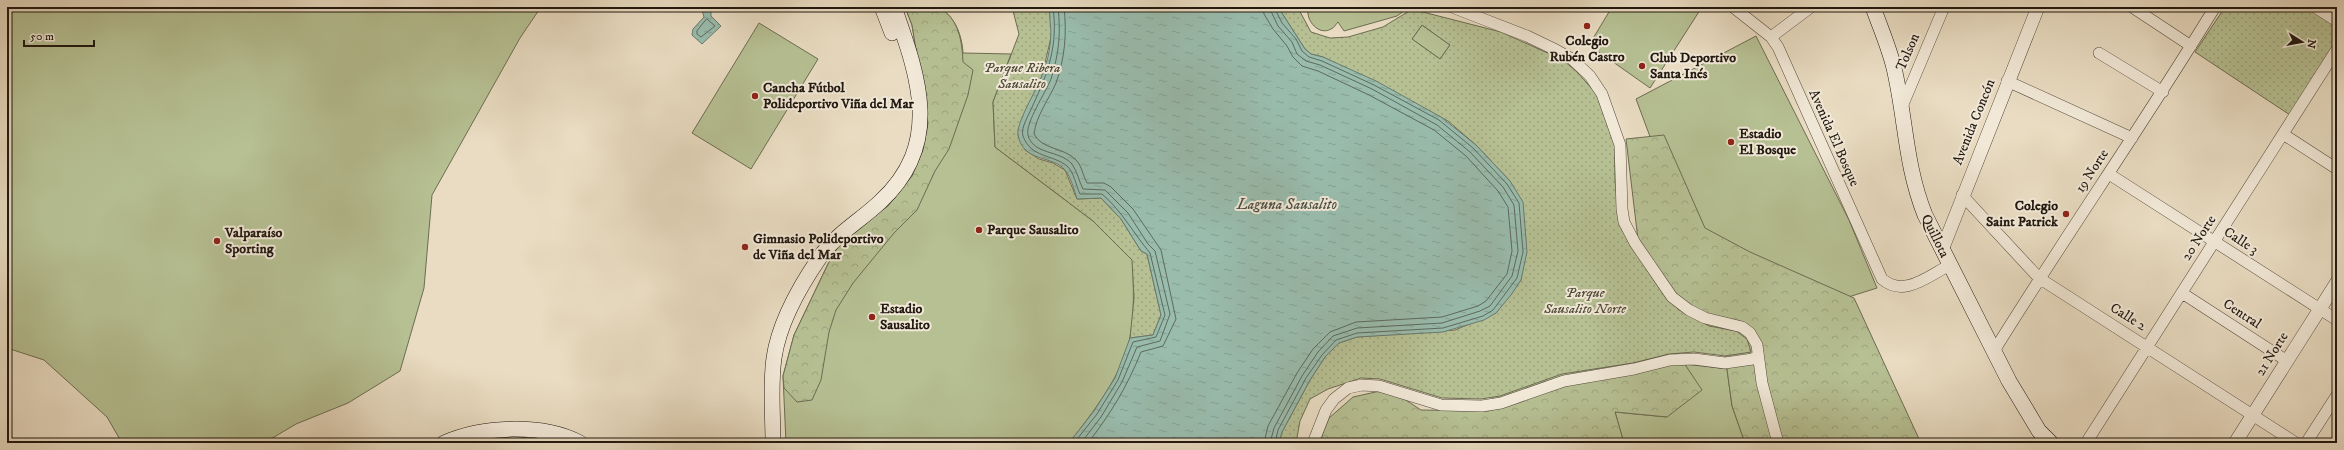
<svg xmlns="http://www.w3.org/2000/svg" width="2344" height="450" font-family="'IM FELL DW Pica',serif">
<style>
.green{fill:#b6c093;stroke:#6c6c52}
.forest{fill:url(#forest-crowns);stroke:#6c6c52}
.park{fill:url(#park-dots);stroke:#6c6c52;fill-rule:evenodd}
.water{fill:url(#water-ripples);stroke:#697a6e}
.lines{fill:none;stroke-linecap:round;stroke-linejoin:round}
.shore{stroke:#5d6a5e;stroke-width:1}
.minor-casing{stroke:#53493c;stroke-width:12}
.tertiary-casing{stroke:#53493c;stroke-width:14}
.secondary-casing{stroke:#211810;stroke-width:16}
.minor{stroke:#f1e8d7;stroke-width:11}
.tertiary{stroke:#f1e8d7;stroke-width:13}
.secondary{stroke:#f1e8d7;stroke-width:15}
.poi-dot{fill:#8f2418;stroke:#f1e8d7;stroke-width:1.5}
.labels{text-anchor:middle;dominant-baseline:central;stroke-width:4;stroke-linejoin:round;paint-order:stroke}
.poi-label{font-size:14px;font-weight:bold;fill:#211810;stroke:#f1e8d7;text-anchor:start}
.street-label{font-size:14px;fill:#211810;stroke:#f1e8d7}
.park-label{font-size:14px;font-style:italic;fill:#4e4a37;stroke:#f1e8d7}
.water-label{font-size:15px;font-style:italic;fill:#4b5147;stroke:#f1e8d7}
</style>
<defs>
<pattern id="forest-crowns" width="20" height="18" patternUnits="userSpaceOnUse"><rect width="20" height="18" fill="#b6c093"/><path d="M2 6a3 3 0 1 1 6 0M12 15a3 3 0 1 1 6 0" fill="none" stroke="#9ca47e"/></pattern>
<pattern id="park-dots" width="8" height="8" patternUnits="userSpaceOnUse"><rect width="8" height="8" fill="#b6c093"/><path d="M2 2h.1M6 6h.1" fill="none" stroke="#9ca47e" stroke-width="1.8" stroke-linecap="round"/></pattern>
<pattern id="water-ripples" width="26" height="14" patternUnits="userSpaceOnUse"><rect width="26" height="14" fill="#99bcad"/><path d="M2 4q2-2 4 0t4 0M15 11q2-2 4 0t4 0" fill="none" stroke="#84a194"/></pattern>
</defs>
<rect width="100%" height="100%" fill="#e9dcc2"/>
<filter id="stains"><feTurbulence type="fractalNoise" baseFrequency=".005" numOctaves="4"/><feColorMatrix values="0 0 0 0 .2 0 0 0 0 .09 0 0 0 0 .02 0 0 0 .5 -.17"/></filter>
<radialGradient id="worn" r=".72"><stop offset=".6" stop-color="#630" stop-opacity="0"/><stop offset="1" stop-color="#630" stop-opacity=".3"/></radialGradient>
<path class="green" d="M 7,7 L 541,7 L 520,38 L 432,195 L 424,288 L 400,371 L 348,403 L 296,424 L 264,443 L 122,443 L 107,417 L 44,360 L 7,348 Z
M 905,7 L 938,7 C 955,16 962,35 963,53 L 1011,54 L 993,102 L 995,147 L 1093,221 L 1133,260 C 1133,286 1135,312 1130,337 C 1124,373 1091,415 1069,443 L 786,443 L 783,376 L 794,335 L 828,264 L 842,240 L 888,206 L 912,176 L 923,150 L 928,123 L 912,25 Z
M 1315,7 L 1405,7 L 1404,11 L 1397,16 L 1344,31 L 1338,22 C 1336,24 1334,28 1331,29 C 1319,36 1306,21 1308,9 Z
M 1612,7 L 1702,7 L 1650,88 L 1589,45 Z
M 759,23 L 818,59 L 751,169 L 692,133 Z
M 1422,25 L 1450,45 L 1440,59 L 1412,39 Z
M 1756,36 L 1849,220 L 1877,288 L 1839,300 L 1703,241 L 1668,185 L 1636,99 Z
M 1685,364 L 1727,369 L 1732,406 L 1745,443 L 1624,443 L 1615,412 L 1667,417 Z
M 513,436 L 542,440 L 551,443 L 479,443 Z"/>
<path class="forest" d="M 905,7 L 938,7 C 959,18 962,41 963,62 L 973,70 L 968,95 L 949,149 L 935,171 L 917,210 L 894,233 L 853,283 L 836,310 L 829,332 L 821,380 L 812,400 L 797,402 L 784,388 L 783,376 L 794,335 L 828,264 L 842,240 L 888,206 L 912,176 L 923,150 L 928,123 L 912,25 Z
M 1664,135 L 1705,228 L 1750,252 L 1854,298 L 1920,441 L 1916,443 L 1745,443 L 1732,406 L 1723,340 L 1668,339 L 1702,390 L 1667,417 L 1615,412 L 1624,443 L 1319,443 L 1329,418 L 1353,397 L 1389,389 L 1421,410 L 1489,411 L 1501,371 L 1644,290 L 1626,139 Z"/>
<path class="park" d="M 1012,7 L 1049,8 L 1052,33 L 1042,76 L 1021,123 L 1018,135 L 1025,150 L 1039,159 L 1053,163 L 1065,170 L 1077,199 L 1101,198 L 1121,219 L 1141,251 L 1147,254 L 1161,315 L 1153,335 L 1130,338 L 1134,298 L 1132,260 L 1093,221 L 995,147 L 993,102 L 1019,34 Z
M 1278,7 L 1298,8 L 1311,32 L 1330,38 L 1348,37 L 1383,27 L 1409,11 L 1415,10 L 1501,32 L 1563,60 L 1577,72 L 1594,91 L 1609,118 L 1615,145 L 1615,181 L 1620,225 L 1638,255 L 1655,282 L 1678,309 L 1709,326 L 1736,331 L 1747,339 L 1751,352 L 1725,356 L 1694,352 L 1669,354 L 1633,363 L 1562,374 L 1500,396 L 1481,399 L 1442,398 L 1380,379 L 1361,378 L 1328,389 L 1310,399 L 1300,421 L 1296,443 L 1279,443 L 1282,432 L 1310,380 L 1325,357 L 1339,343 L 1357,337 L 1455,330 L 1496,313 L 1521,280 L 1510,181 L 1476,145 L 1448,121 L 1323,57 L 1311,54 L 1305,49 ZM 1422,25 L 1450,45 L 1440,59 L 1412,39 Z
M 2225,7 L 2307,7 L 2337,26 L 2337,41 L 2290,115 L 2195,52 Z"/>
<path class="water" d="M 701,7 L 711,7 L 711,16 L 721,26 L 702,44 L 692,35 L 693,29 L 704,17 Z
M 1047,7 L 1278,7 L 1305,49 L 1311,54 L 1323,57 L 1376,81 L 1441,117 L 1476,145 L 1510,181 L 1523,202 L 1527,252 L 1521,280 L 1511,295 L 1496,313 L 1484,320 L 1443,332 L 1357,337 L 1339,343 L 1325,357 L 1310,380 L 1282,432 L 1279,443 L 1069,443 L 1094,411 L 1115,378 L 1130,338 L 1153,335 L 1161,315 L 1147,254 L 1141,251 L 1121,219 L 1101,198 L 1077,199 C 1074,190 1071,177 1065,170 C 1053,155 1023,163 1018,135 C 1016,123 1036,91 1041,78 C 1048,62 1053,39 1050,21 C 1050,16 1050,10 1047,7 Z"/>
<g class="lines">
<path class="shore" d="M 1053,7 C 1058,44 1049,71 1033,105 C 1030,113 1020,128 1023,136 C 1031,158 1052,154 1067,166 C 1074,172 1076,186 1080,194 L 1102,194 C 1122,211 1134,234 1150,253 L 1165,315 L 1156,337 L 1133,342 L 1118,380 L 1097,414 L 1074,443
M 1058,7 C 1061,34 1059,53 1051,79 C 1046,92 1025,123 1028,135 C 1033,155 1060,150 1072,164 C 1077,171 1079,181 1083,189 L 1105,190 L 1128,213 L 1148,244 L 1155,251 L 1170,314 L 1160,341 L 1137,347 L 1122,382 L 1101,417 L 1081,443
M 1064,7 C 1067,33 1065,58 1056,83 C 1049,99 1036,116 1034,134 C 1042,150 1064,147 1076,160 C 1082,166 1083,176 1087,183 L 1104,183 L 1111,187 L 1133,209 L 1161,250 L 1176,319 L 1163,346 L 1141,352 C 1127,387 1111,413 1088,443
M 1263,7 L 1264,14 L 1273,29 L 1287,46 L 1293,57 L 1302,66 L 1318,71 L 1369,95 L 1434,130 L 1466,156 L 1498,191 L 1508,207 L 1512,251 L 1507,274 L 1486,301 L 1478,306 L 1442,317 L 1356,322 L 1330,332 L 1313,349 L 1297,373 L 1268,426 L 1264,443
M 1269,7 L 1278,26 L 1292,42 L 1297,54 L 1306,61 L 1320,65 L 1372,89 L 1437,125 L 1470,152 L 1503,187 L 1514,205 L 1518,251 L 1512,276 L 1490,306 L 1480,311 L 1442,323 L 1357,328 L 1333,336 L 1318,352 L 1302,376 L 1274,428 L 1270,443
M 1274,7 L 1282,23 L 1296,39 L 1302,51 L 1309,57 L 1322,61 L 1374,85 L 1439,120 L 1473,148 L 1507,184 L 1519,203 L 1523,252 L 1517,278 L 1493,310 L 1483,316 L 1443,328 L 1357,333 L 1336,340 L 1322,355 L 1306,378 L 1278,430 L 1275,443
M 707,19 L 715,26 L 701,37 L 697,34 L 697,31 Z"/>
<defs>
<path id="minor" d="M 1452,7 L 1527,36 L 1556,50 L 1572,59 L 1590,76 L 1602,94 L 1620,145 L 1622,209 L 1624,222 L 1635,243 L 1672,297 L 1689,310 L 1705,318 L 1742,327 L 1750,333 L 1757,345 L 1762,383 L 1778,443
M 1733,7 L 1771,37 L 1778,47 L 1882,279 C 1904,298 1928,276 1950,265
M 2132,7 L 2191,46
M 2315,7 L 2337,21
M 1771,37 L 1811,7
M 2099,53 L 2163,92
M 2007,81 L 2132,138
M 1901,109 L 1944,7
M 2283,134 L 2337,169
M 2109,174 L 2337,320
M 1962,195 L 2039,278 L 2296,443
M 2182,293 L 2287,361
M 1994,351 C 2066,235 2144,123 2215,7
M 1313,443 L 1326,410 L 1334,399 L 1348,388 L 1362,385 L 1379,386 L 1441,405 L 1482,406 L 1501,403 L 1564,381 L 1634,369 L 1670,360 L 1694,359 L 1725,363 L 1753,359 L 1757,356
M 2086,443 L 2337,49
M 2306,443 L 2337,395"/>
<path id="tertiary" d="M 1942,250 L 2038,7
M 2235,443 L 2337,282"/>
<path id="secondary" d="M 882,7 L 892,33
M 1873,7 C 1880,27 1889,47 1894,68 C 1906,119 1905,165 1925,215 L 2009,381 L 2039,431 L 2051,443
M 444,443 C 482,426 542,423 580,443
M 773,443 C 773,415 770,386 774,358 C 779,323 800,286 820,257 C 836,234 860,221 880,202 C 943,144 919,78 894,7"/>
</defs>
<use href="#minor" class="minor-casing"/>
<use href="#tertiary" class="tertiary-casing"/>
<use href="#secondary" class="secondary-casing"/>
<use href="#minor" class="minor"/>
<use href="#tertiary" class="tertiary"/>
<use href="#secondary" class="secondary"/>
</g>
<g class="poi-dot">
<circle cx="1587" cy="26" r="4"/>
<circle cx="1642" cy="66" r="4"/>
<circle cx="755" cy="96" r="4"/>
<circle cx="1731" cy="142" r="4"/>
<circle cx="2066" cy="214" r="4"/>
<circle cx="979" cy="230" r="4"/>
<circle cx="217" cy="241" r="4"/>
<circle cx="745" cy="247" r="4"/>
<circle cx="872" cy="317" r="4"/>
</g>
<g class="labels">
<g class="poi-label">
<text x="1587" y="41" text-anchor="middle">Colegio<tspan x="1587" dy="16">Rubén Castro</tspan></text>
<text x="1650" y="58">Club Deportivo<tspan x="1650" dy="16">Santa Inés</tspan></text>
<text x="763" y="88">Cancha Fútbol<tspan x="763" dy="16">Polideportivo Viña del Mar</tspan></text>
<text x="1739" y="134">Estadio<tspan x="1739" dy="16">El Bosque</tspan></text>
<text x="2058" y="206" text-anchor="end">Colegio<tspan x="2058" dy="16">Saint Patrick</tspan></text>
<text x="987" y="230">Parque Sausalito</text>
<text x="225" y="233">Valparaíso<tspan x="225" dy="16">Sporting</tspan></text>
<text x="753" y="239">Gimnasio Polideportivo<tspan x="753" dy="16">de Viña del Mar</tspan></text>
<text x="880" y="309">Estadio<tspan x="880" dy="16">Sausalito</tspan></text>
</g>
<g class="street-label">
<text transform="translate(1908 52) rotate(-67)">Tolson</text>
<text transform="translate(1974 122) rotate(-68)">Avenida Concón</text>
<text transform="translate(1834 138) rotate(66)">Avenida El Bosque</text>
<text transform="translate(2092 171) rotate(-57)">19 Norte</text>
<text transform="translate(1935 236) rotate(64)">Quillota</text>
<text transform="translate(2199 238) rotate(-57)">20 Norte</text>
<text transform="translate(2241 241) rotate(33)">Calle 3</text>
<text transform="translate(2242 314) rotate(33)">Central</text>
<text transform="translate(2128 317) rotate(32)">Calle 2</text>
<text transform="translate(2272 354) rotate(-58)">21 Norte</text>
</g>
<g class="park-label">
<text x="1022" y="68">Parque Ribera<tspan x="1022" dy="16">Sausalito</tspan></text>
<text x="1585" y="293">Parque<tspan x="1585" dy="16">Sausalito Norte</tspan></text>
</g>
<g class="water-label">
<text x="1287" y="204">Laguna Sausalito</text>
</g>
</g>
<rect width="2344" height="450" fill="none" stroke="#e9dcc2" stroke-width="24"/>
<rect x="8" y="8" width="2328" height="434" fill="none" stroke="#211810" stroke-width="2"/>
<rect x="12" y="12" width="2320" height="426" fill="none" stroke="#211810"/>
<g transform="translate(2302 42) rotate(101)" stroke="#f1e8d7" stroke-width="3" paint-order="stroke">
<path d="M0-3L7 15L0 10L-7 15Z" fill="#211810"/>
<text y="-6" font-size="11" font-weight="bold" text-anchor="middle" fill="#211810">N</text>
</g>
<path d="M24 40v6h70v-6" fill="none" stroke="#211810" stroke-width="2"/>
<text x="30" y="40" font-size="12" fill="#211810" stroke="#f1e8d7" stroke-width="3" paint-order="stroke">50 m</text>
<rect width="100%" height="100%" filter="url(#stains)"/>
<rect width="100%" height="100%" fill="url(#worn)"/>
</svg>
